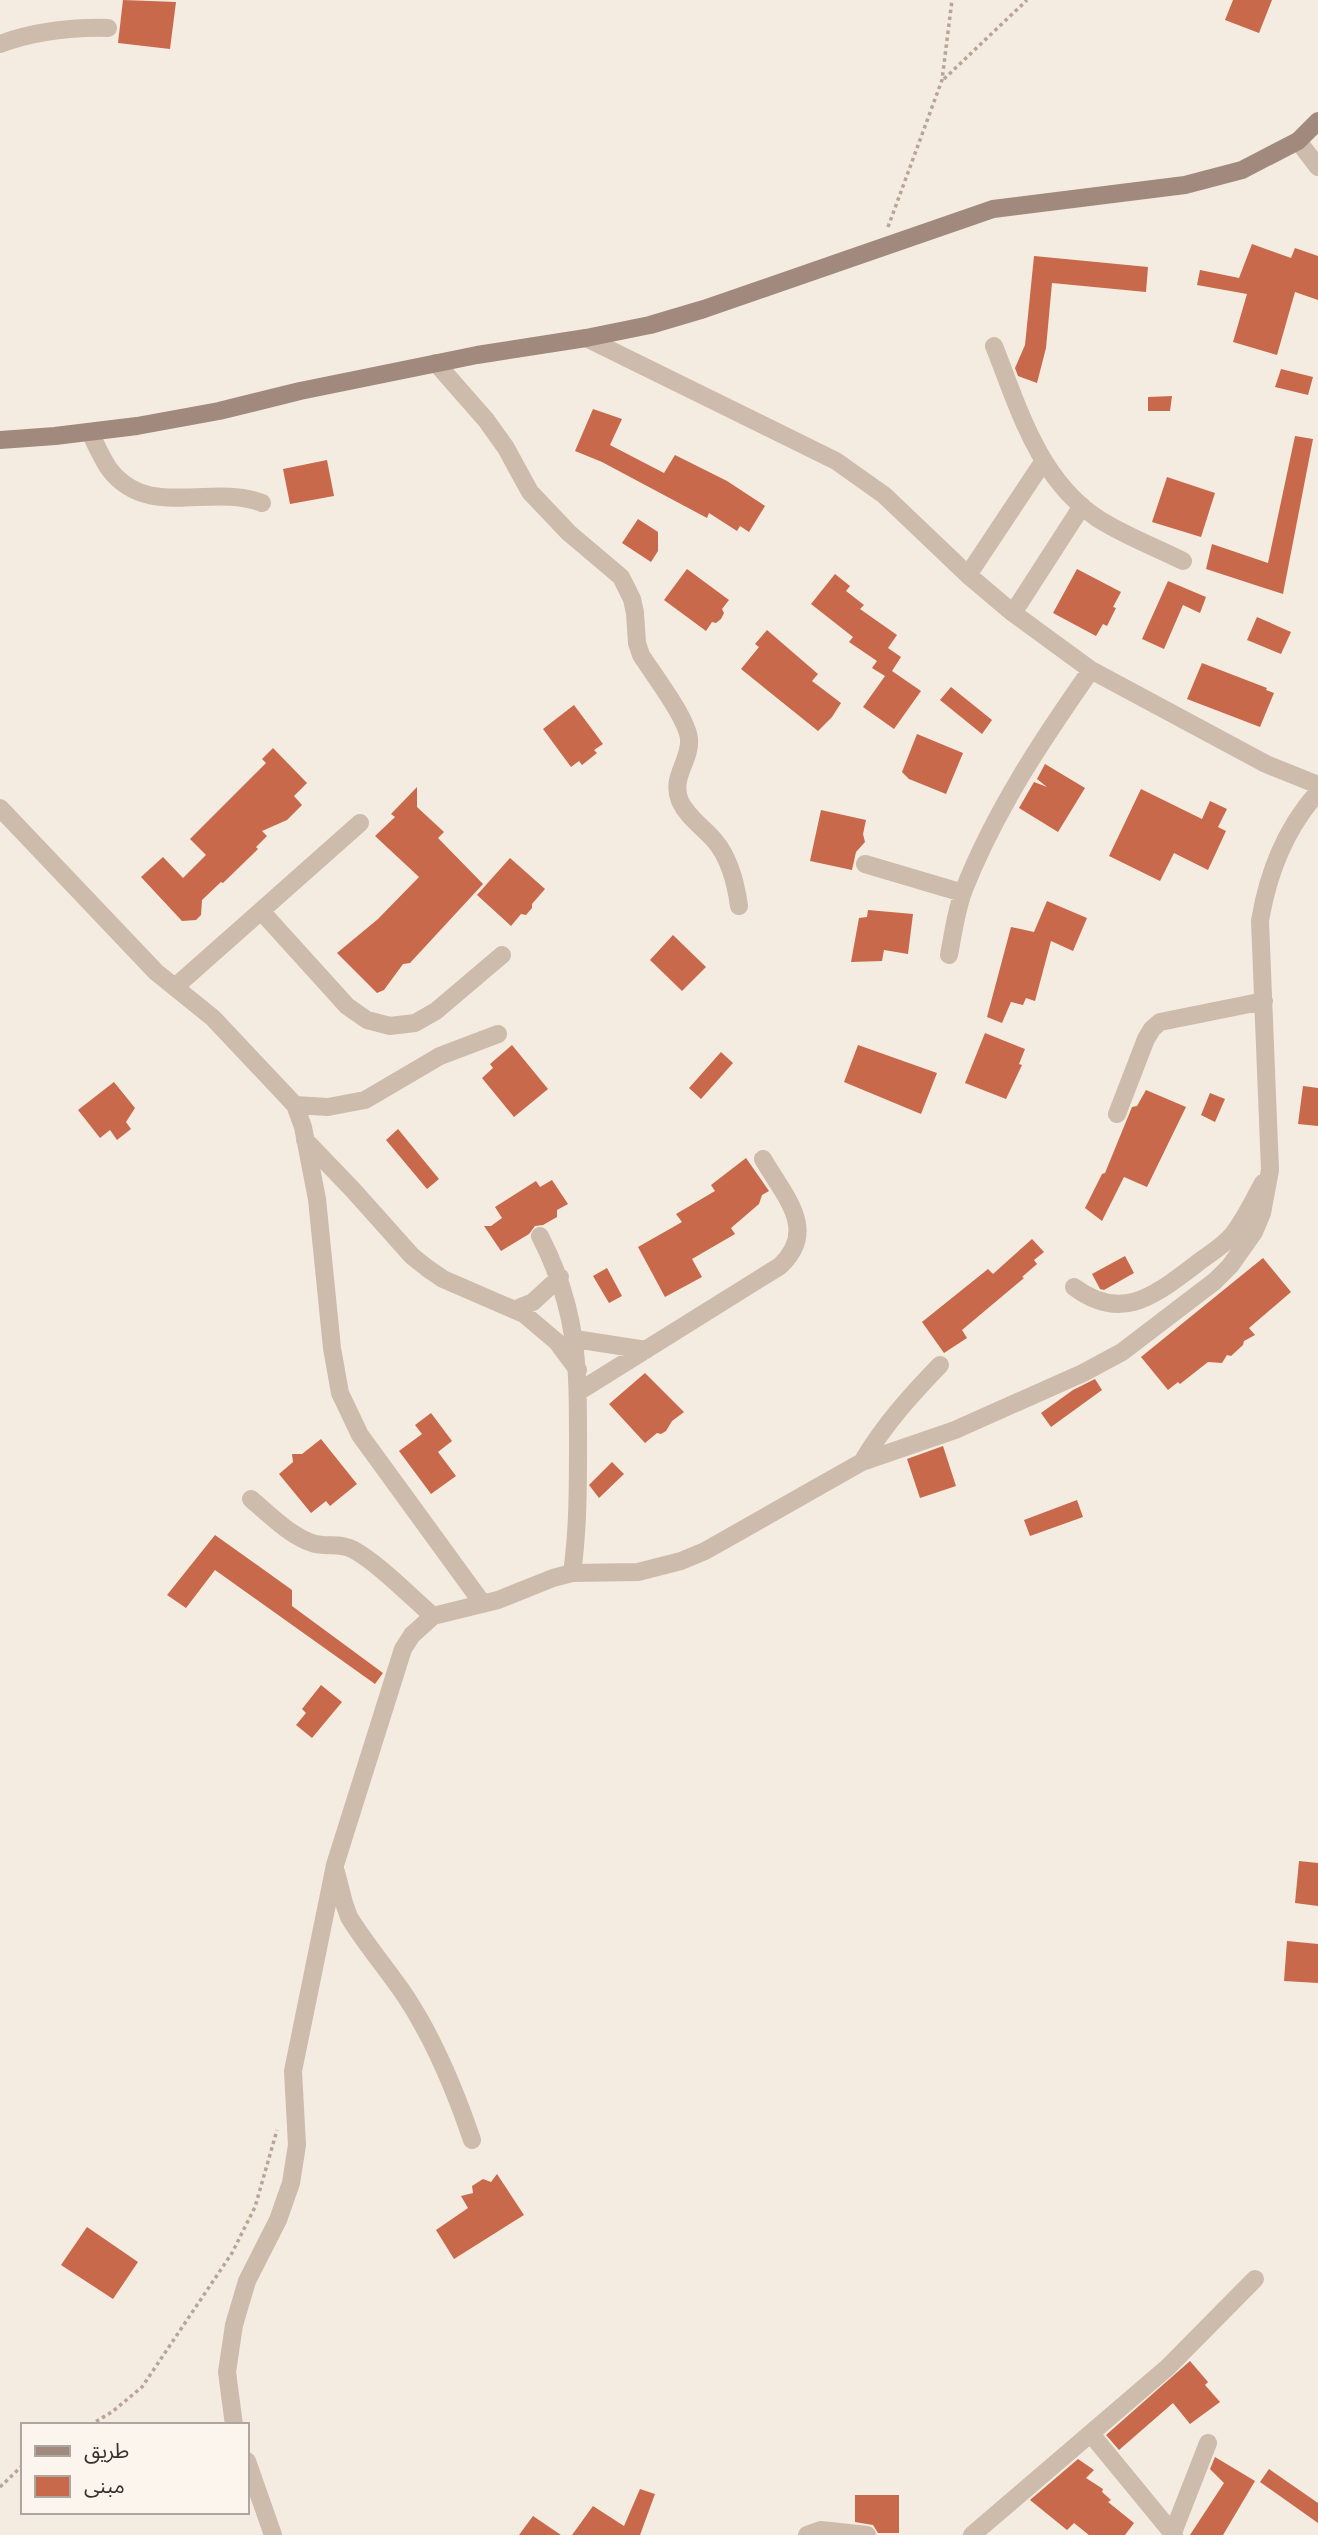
<svg xmlns="http://www.w3.org/2000/svg" width="1318" height="2535" font-family="Quicksand,'Noto Sans Arabic',sans-serif">
<style>
.building{fill:#c8694b}
.lines{fill:none;stroke-linecap:round;stroke-linejoin:round}
.path{stroke:#b9a596;stroke-width:3.5;stroke-dasharray:3.5 3.5;stroke-linecap:butt}
.street{stroke:#cdbbac;stroke-width:18}
.secondary{stroke:#a18a7d;stroke-width:18}
</style>
<rect width="100%" height="100%" fill="#f4ebe1"/>
<path class="building" d="M 123,0 L 176,2 L 170,49 L 118,43 Z
M 1233,0 L 1272,0 L 1259,33 L 1225,20 Z
M 1252,244 L 1291,258 L 1295,248 L 1318,256 L 1318,300 L 1295,292 L 1277,355 L 1233,342 L 1247,294 L 1197,285 L 1200,270 L 1239,278 Z
M 1034,256 L 1148,267 L 1146,292 L 1052,283 L 1046,348 L 1037,383 L 1018,376 L 1015,368 L 1025,345 Z
M 1281,369 L 1313,377 L 1308,395 L 1275,387 Z
M 1172,396 L 1170,411 L 1148,411 L 1148,397 Z
M 593,409 L 622,419 L 610,445 L 664,473 L 675,455 L 727,481 L 765,506 L 749,532 L 740,526 L 737,531 L 709,513 L 707,518 L 602,462 L 575,451 Z
M 1295,436 L 1313,439 L 1283,594 L 1206,569 L 1212,544 L 1268,563 Z
M 327,460 L 334,496 L 290,504 L 283,469 Z
M 1167,477 L 1215,493 L 1201,537 L 1152,522 Z
M 638,519 L 658,532 L 658,551 L 651,562 L 622,543 Z
M 687,569 L 729,600 L 722,609 L 724,613 L 721,619 L 716,623 L 712,622 L 706,631 L 664,600 Z
M 1077,569 L 1121,592 L 1113,607 L 1116,608 L 1107,626 L 1103,624 L 1096,636 L 1053,613 Z
M 835,574 L 850,586 L 846,591 L 864,605 L 860,609 L 897,635 L 888,648 L 901,657 L 892,671 L 921,691 L 894,729 L 863,707 L 885,676 L 872,668 L 877,661 L 849,642 L 853,637 L 811,604 Z
M 1168,581 L 1206,597 L 1200,613 L 1183,605 L 1164,649 L 1142,639 Z
M 1257,617 L 1291,632 L 1281,654 L 1247,640 Z
M 767,630 L 818,674 L 812,681 L 841,703 L 832,717 L 818,731 L 741,669 L 759,647 L 755,644 Z
M 1202,663 L 1267,688 L 1266,690 L 1274,693 L 1260,727 L 1187,699 Z
M 951,687 L 992,720 L 982,734 L 940,700 Z
M 574,705 L 603,744 L 594,750 L 597,753 L 582,765 L 579,761 L 571,767 L 543,729 Z
M 917,734 L 963,753 L 946,794 L 909,779 L 902,772 Z
M 273,748 L 307,783 L 294,796 L 302,805 L 287,820 L 262,831 L 267,836 L 256,847 L 258,849 L 223,883 L 221,882 L 202,900 L 201,915 L 196,920 L 182,921 L 141,877 L 163,857 L 183,878 L 206,855 L 190,839 L 266,763 L 262,759 Z
M 1045,764 L 1085,788 L 1058,832 L 1019,808 L 1034,782 L 1047,787 L 1037,779 Z
M 417,787 L 417,807 L 444,832 L 438,838 L 483,884 L 410,963 L 403,964 L 384,990 L 377,993 L 337,953 L 378,919 L 419,877 L 375,836 L 395,817 L 391,814 Z
M 1141,789 L 1202,819 L 1210,801 L 1227,809 L 1218,827 L 1226,831 L 1208,870 L 1174,853 L 1160,881 L 1109,856 Z
M 821,810 L 866,820 L 863,834 L 865,842 L 856,852 L 852,870 L 810,861 Z
M 510,858 L 545,889 L 532,904 L 532,908 L 526,915 L 521,914 L 511,926 L 477,895 Z
M 1047,901 L 1087,918 L 1073,951 L 1051,941 L 1035,1001 L 1026,998 L 1023,1005 L 1011,1002 L 1002,1023 L 987,1017 L 1011,927 L 1034,932 Z
M 868,910 L 913,914 L 908,954 L 884,950 L 882,961 L 851,962 L 859,918 L 867,917 Z
M 673,935 L 706,967 L 682,991 L 650,960 Z
M 985,1033 L 1025,1049 L 1019,1064 L 1022,1065 L 1006,1099 L 965,1083 Z
M 512,1045 L 548,1089 L 514,1117 L 482,1078 L 493,1068 L 490,1064 Z
M 858,1045 L 937,1073 L 921,1114 L 844,1082 Z
M 721,1052 L 733,1063 L 701,1099 L 689,1088 Z
M 114,1082 L 135,1108 L 126,1122 L 131,1129 L 117,1140 L 110,1130 L 100,1138 L 78,1110 Z
M 1303,1086 L 1318,1088 L 1318,1126 L 1298,1124 Z
M 1146,1090 L 1186,1107 L 1147,1187 L 1124,1177 L 1102,1221 L 1085,1208 L 1102,1174 L 1105,1173 L 1132,1107 L 1137,1106 Z
M 1210,1093 L 1225,1099 L 1215,1122 L 1201,1115 Z
M 398,1129 L 439,1179 L 427,1189 L 386,1140 Z
M 746,1158 L 769,1191 L 762,1195 L 759,1204 L 731,1228 L 735,1234 L 692,1259 L 702,1277 L 665,1297 L 638,1247 L 682,1222 L 676,1214 L 715,1191 L 711,1185 Z
M 552,1180 L 568,1204 L 557,1210 L 557,1217 L 543,1225 L 535,1226 L 529,1234 L 501,1251 L 484,1226 L 491,1226 L 502,1218 L 495,1207 L 536,1181 L 540,1187 Z
M 1032,1239 L 1044,1252 L 1034,1260 L 1037,1264 L 1022,1277 L 1024,1278 L 962,1330 L 967,1338 L 944,1353 L 922,1322 L 988,1269 L 993,1274 Z
M 1125,1256 L 1134,1273 L 1104,1290 L 1100,1289 L 1092,1274 Z
M 1263,1258 L 1291,1292 L 1249,1328 L 1255,1335 L 1244,1341 L 1243,1345 L 1231,1356 L 1227,1355 L 1222,1363 L 1208,1362 L 1180,1384 L 1178,1382 L 1168,1390 L 1141,1357 Z
M 607,1268 L 622,1296 L 609,1303 L 593,1276 Z
M 645,1373 L 684,1412 L 672,1421 L 666,1431 L 661,1434 L 657,1433 L 645,1443 L 609,1404 Z
M 1095,1379 L 1102,1390 L 1051,1427 L 1041,1413 L 1073,1390 Z
M 431,1413 L 452,1441 L 438,1452 L 456,1476 L 431,1494 L 399,1451 L 422,1434 L 415,1425 Z
M 321,1439 L 357,1484 L 330,1506 L 326,1501 L 311,1513 L 279,1474 L 293,1462 L 292,1454 L 302,1454 Z
M 943,1446 L 956,1486 L 920,1498 L 907,1459 Z
M 612,1462 L 624,1474 L 599,1498 L 589,1485 Z
M 1077,1500 L 1083,1517 L 1030,1536 L 1024,1520 Z
M 215,1535 L 292,1590 L 292,1606 L 383,1673 L 375,1684 L 215,1570 L 186,1608 L 167,1595 Z
M 321,1685 L 342,1702 L 312,1738 L 296,1725 L 306,1713 L 302,1709 Z
M 1299,1861 L 1318,1863 L 1318,1906 L 1295,1903 Z
M 1287,1941 L 1318,1944 L 1318,1983 L 1284,1981 Z
M 497,2174 L 524,2215 L 454,2259 L 436,2230 L 468,2208 L 461,2196 L 473,2193 L 472,2186 L 483,2179 L 491,2182 Z
M 87,2227 L 138,2262 L 113,2299 L 61,2265 Z
M 1190,2361 L 1208,2382 L 1205,2385 L 1220,2402 L 1190,2424 L 1173,2403 L 1119,2450 L 1106,2435 Z
M 1215,2457 L 1255,2481 L 1223,2535 L 1190,2535 L 1224,2483 L 1210,2469 Z
M 1078,2459 L 1094,2470 L 1086,2478 L 1103,2489 L 1102,2492 L 1111,2500 L 1108,2502 L 1134,2523 L 1125,2535 L 1089,2535 L 1074,2523 L 1067,2530 L 1030,2500 Z
M 1269,2469 L 1318,2503 L 1318,2523 L 1260,2482 Z
M 640,2489 L 655,2494 L 640,2535 L 572,2535 L 593,2506 L 624,2526 Z
M 855,2495 L 899,2495 L 899,2533 L 878,2533 L 873,2525 L 855,2522 Z
M 533,2516 L 561,2535 L 519,2535 Z"/>
<g class="lines">
<path class="path" d="M 944,79 L 1027,0
M 888,227 L 942,80 L 952,0
M 90,2425 L 112,2412 L 142,2387 L 232,2253 L 255,2207 L 277,2130
M 0,2487 L 23,2465"/>
<path class="street" d="M 0,44 C 36,31 70,27 108,28
M 1298,141 L 1318,167
M 586,338 L 836,461 L 884,495 L 968,575 L 1013,613 L 1091,670 L 1266,764 L 1318,785
M 994,346 C 1019,409 1038,478 1097,518 C 1123,535 1155,547 1183,561
M 436,363 L 486,420 L 506,448 L 530,492 L 569,533 L 621,577 L 632,599 L 635,613 L 637,643 L 641,655 C 653,674 687,718 689,739 C 691,761 670,777 680,801 C 687,817 704,828 715,841 C 730,859 736,884 739,906
M 90,432 C 96,445 102,459 110,470 C 149,520 211,483 262,503
M 968,575 L 1043,462
M 1013,613 L 1082,506
M 0,808 L 156,972 L 213,1018 L 295,1105 L 303,1127 L 317,1199 L 332,1348 L 340,1393 L 360,1435 L 483,1604
M 865,864 L 963,893
M 261,911 L 347,1006 L 367,1020 L 390,1026 L 415,1023 L 436,1011 L 502,955
M 949,955 C 953,934 956,912 963,892 C 994,812 1042,740 1091,670
M 175,987 L 360,823
M 295,1105 L 328,1107 L 365,1100 L 440,1056 L 498,1034
M 1117,1114 L 1146,1039 L 1152,1029 L 1160,1022 L 1264,1001
M 305,1140 L 353,1190 L 412,1256 L 427,1268 L 443,1279 L 524,1314 L 557,1342 L 578,1370
M 540,1236 C 578,1310 578,1363 578,1444 C 578,1488 578,1530 572,1573
M 1074,1287 C 1122,1323 1155,1295 1195,1265 C 1207,1255 1223,1247 1233,1234 C 1245,1219 1254,1199 1263,1183
M 516,1309 L 533,1302 L 560,1277
M 575,1339 L 646,1350
M 578,1392 L 780,1266 C 819,1230 784,1196 763,1159
M 862,1462 C 884,1425 910,1396 940,1365
M 251,1499 C 269,1514 289,1535 312,1543 C 326,1548 341,1542 354,1550 C 379,1564 410,1596 433,1616
M 336,1872 L 344,1903 L 349,1917 C 366,1945 388,1970 406,1997 C 435,2041 455,2090 472,2140
M 234,2425 L 227,2372 L 234,2325 L 247,2281 L 278,2220 L 291,2183 L 297,2145 L 293,2071 L 335,1865 L 403,1649 L 412,1635 L 433,1616 L 498,1600 L 553,1578 L 572,1573 L 638,1572 L 681,1561 L 705,1551 L 862,1462 L 955,1430 L 1083,1373 L 1122,1352 L 1215,1281 L 1230,1266 L 1254,1232 L 1262,1213 L 1270,1170 L 1260,921 C 1268,872 1285,829 1318,792
M 1091,2434 L 1174,2535
M 247,2461 L 273,2535
M 807,2535 L 821,2530 L 867,2535
M 972,2535 L 1168,2367 L 1255,2279
M 1172,2535 L 1208,2443"/>
<path class="secondary" d="M 0,440 L 55,436 L 137,426 L 219,411 L 300,391 L 477,355 L 586,338 L 650,325 L 704,309 L 993,209 L 1185,185 L 1242,170 L 1298,141 L 1318,121"/>
</g>
<rect x="21" y="2423" width="228" height="91" fill="#fbf5ee" stroke="#aea6a0" stroke-width="2"/>
<rect x="35" y="2446" width="35" height="10" fill="#a18a7d" stroke="#aea6a0" stroke-width="2"/>
<text x="84" y="2458" font-size="21" fill="#3b302b">طريق</text>
<rect x="35" y="2476" width="35" height="21" fill="#c8694b" stroke="#aea6a0" stroke-width="2"/>
<text x="84" y="2493" font-size="21" fill="#3b302b">مبنى</text>
</svg>
